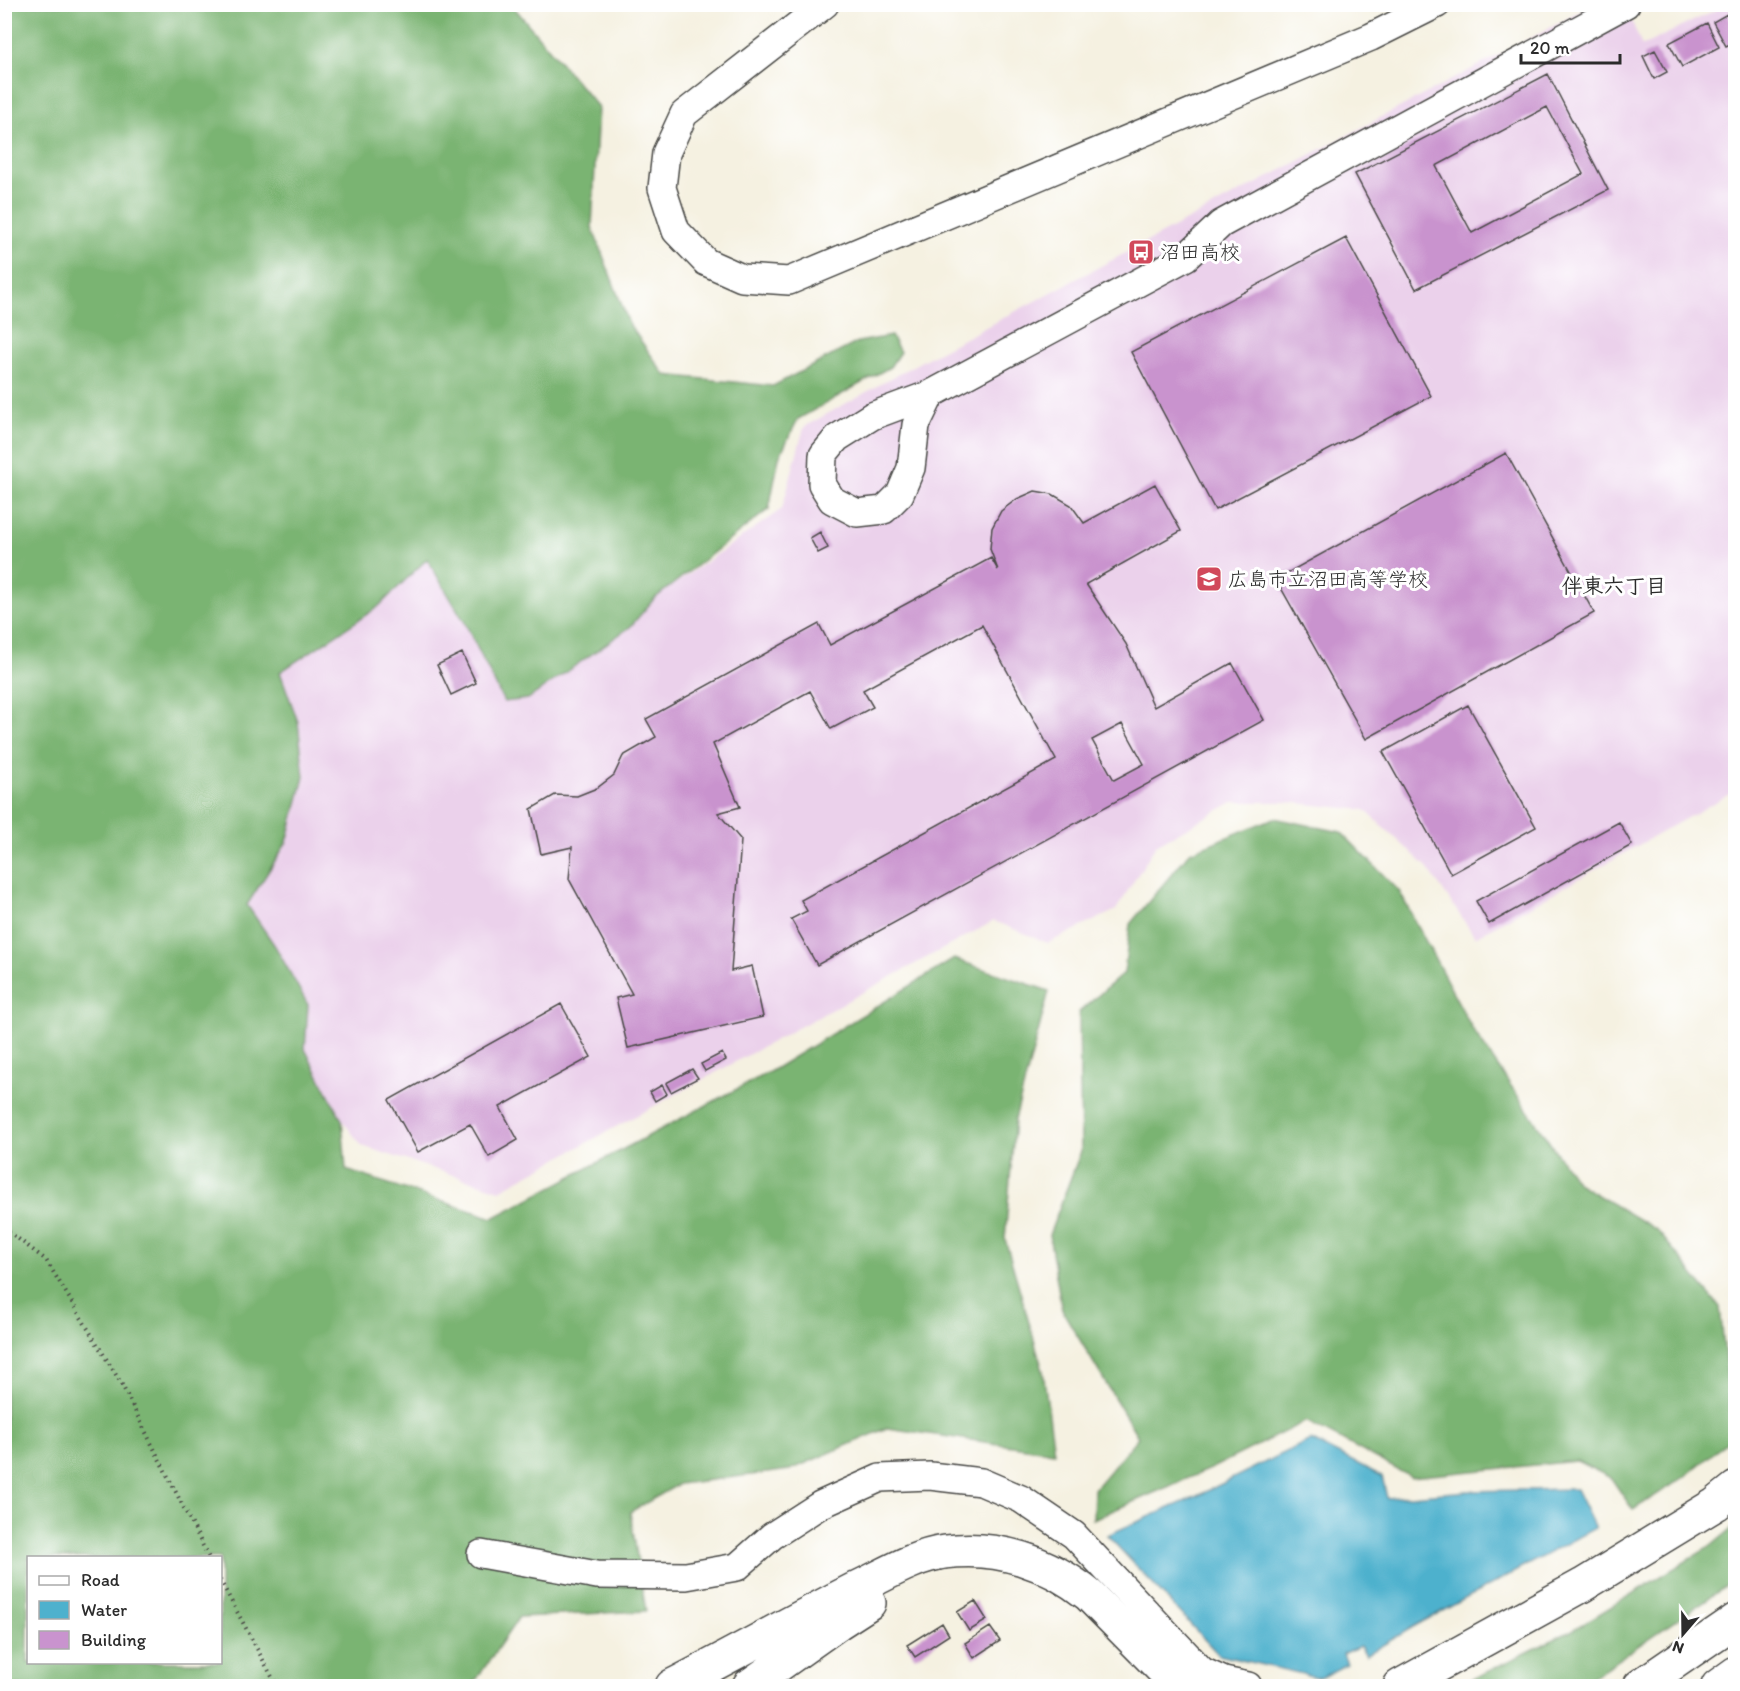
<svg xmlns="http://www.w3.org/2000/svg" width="1740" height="1691" font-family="Itim,'Klee One',sans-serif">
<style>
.built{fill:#ebd1eb}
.forest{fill:#7ab472;stroke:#52704e;stroke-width:1.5;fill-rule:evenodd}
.water{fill:#4eb1cd;stroke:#3c6e7c;stroke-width:1.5}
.building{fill:#c993ce;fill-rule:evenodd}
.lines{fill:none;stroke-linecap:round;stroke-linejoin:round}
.minor-casing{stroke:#494946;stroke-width:30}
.tertiary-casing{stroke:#494946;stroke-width:36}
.motorway-casing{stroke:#494946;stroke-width:36}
.path{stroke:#494946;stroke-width:4;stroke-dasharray:1.5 4.5;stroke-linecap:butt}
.minor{stroke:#fff;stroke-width:27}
.tertiary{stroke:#fff;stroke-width:33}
.motorway{stroke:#fff;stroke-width:33}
.labels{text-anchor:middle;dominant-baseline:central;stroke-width:6;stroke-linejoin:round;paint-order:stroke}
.poi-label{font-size:20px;fill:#2b2b2b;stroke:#fff;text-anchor:start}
.neighbourhood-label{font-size:21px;font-weight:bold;fill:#2b2b2b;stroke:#fff}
</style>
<rect width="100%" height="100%" fill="#fff"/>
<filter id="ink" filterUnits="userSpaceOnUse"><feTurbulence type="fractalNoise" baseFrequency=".0167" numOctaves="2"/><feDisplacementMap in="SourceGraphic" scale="12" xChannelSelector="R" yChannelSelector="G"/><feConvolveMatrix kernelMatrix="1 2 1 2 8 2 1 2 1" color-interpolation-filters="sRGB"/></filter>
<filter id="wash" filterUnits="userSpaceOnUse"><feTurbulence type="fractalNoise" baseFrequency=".008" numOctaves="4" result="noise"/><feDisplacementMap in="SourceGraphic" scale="24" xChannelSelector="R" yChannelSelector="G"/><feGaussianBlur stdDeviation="1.35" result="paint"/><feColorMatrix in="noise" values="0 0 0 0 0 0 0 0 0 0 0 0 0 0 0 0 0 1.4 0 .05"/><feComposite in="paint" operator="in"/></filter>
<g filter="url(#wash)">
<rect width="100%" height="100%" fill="#f5f1e1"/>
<path class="built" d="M 1593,5 L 1625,5 L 1642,46 L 1726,5 L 1735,5 L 1735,791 L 1475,937 L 1426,866 L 1365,810 L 1286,802 L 1233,802 L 1156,845 L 1116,910 L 1048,943 L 994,921 L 500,1190 L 362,1146 L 342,1120 L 304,1049 L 308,1005 L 247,905 L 287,842 L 298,722 L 280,672 L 378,607 L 427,559 L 464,621 L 630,627 L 653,599 L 782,509 L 804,427 L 920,362 Z"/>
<path class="forest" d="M 5,5 L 512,5 L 598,107 L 592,227 L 629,324 L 665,375 L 773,386 L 858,342 L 891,336 L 900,352 L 890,367 L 798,419 L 779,457 L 769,509 L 654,599 L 630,627 L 528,699 L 504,702 L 464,621 L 427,559 L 378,607 L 280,672 L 298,722 L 304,777 L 287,842 L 247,905 L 275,946 L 308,1005 L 305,1049 L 342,1120 L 346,1170 L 493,1218 L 771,1071 L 954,959 L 1049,991 L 1015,1119 L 1005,1239 L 1043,1371 L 1054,1452 L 887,1428 L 790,1470 L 679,1484 L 630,1512 L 646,1611 L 519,1617 L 472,1686 L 5,1686 ZM 28,1558 L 220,1558 L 220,1662 L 28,1662 Z
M 1274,818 L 1341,832 L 1399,891 L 1473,1030 L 1577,1183 L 1657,1230 L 1720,1307 L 1733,1437 L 1683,1478 L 1633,1510 L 1611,1478 L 1577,1461 L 1411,1477 L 1306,1421 L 1212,1468 L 1093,1519 L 1094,1489 L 1138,1437 L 1062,1310 L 1049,1235 L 1081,1151 L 1079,1012 L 1124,973 L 1130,924 L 1190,852 Z
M 1735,1526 L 1735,1580 L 1579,1686 L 1458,1686 L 1571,1631 L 1711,1546 Z"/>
<path class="water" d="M 1310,1440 L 1382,1476 L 1387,1498 L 1467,1491 L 1576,1489 L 1595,1528 L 1413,1627 L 1366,1655 L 1360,1646 L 1343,1654 L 1347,1664 L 1320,1678 L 1219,1655 L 1107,1535 L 1195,1497 Z"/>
<g id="blocks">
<path class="building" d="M 1727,14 L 1736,30 L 1736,41 L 1726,46 L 1713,22 Z
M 1707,23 L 1719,47 L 1682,67 L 1669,43 Z
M 1655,50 L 1667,72 L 1654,79 L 1643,56 Z
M 1548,74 L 1608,190 L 1416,289 L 1355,174 ZM 1547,107 L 1583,174 L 1472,233 L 1436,166 Z
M 1346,238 L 1431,396 L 1215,510 L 1131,352 Z
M 1506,453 L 1594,613 L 1366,739 L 1276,579 Z
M 1155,484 L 1181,531 L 1086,584 L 1126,644 L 1154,707 L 1232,663 L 1264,720 L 817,965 L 791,919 L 807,911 L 801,900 L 1056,760 L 982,625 L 863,690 L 873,707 L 831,729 L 810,691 L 713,744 L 740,807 L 718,813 L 741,840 L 731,971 L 752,966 L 763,1017 L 628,1048 L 616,998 L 632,994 L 569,879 L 572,847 L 541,854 L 531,809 L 555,795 L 577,796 L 597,788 L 614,775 L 623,756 L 656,737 L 646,719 L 819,624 L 830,645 L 991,558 L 998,570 L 990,549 L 992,528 L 1001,511 L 1017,499 L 1035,491 L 1052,494 L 1071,505 L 1084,523 ZM 1122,724 L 1144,764 L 1114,780 L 1092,740 Z
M 820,532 L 828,548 L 818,553 L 810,538 Z
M 462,653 L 476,683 L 451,695 L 437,665 Z
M 1468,705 L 1536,827 L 1451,874 L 1383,752 Z
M 1619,822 L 1632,845 L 1489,924 L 1476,901 Z
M 561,1004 L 591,1057 L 500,1107 L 518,1140 L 489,1157 L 470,1124 L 418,1152 L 389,1100 Z
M 722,1053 L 726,1060 L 705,1071 L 701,1064 Z
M 692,1069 L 698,1078 L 671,1092 L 666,1083 Z
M 662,1085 L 667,1094 L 655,1101 L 650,1092 Z
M 1736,1321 L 1736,1373 L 1734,1373 L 1729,1322 Z
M 975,1601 L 987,1620 L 969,1631 L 957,1612 Z
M 942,1623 L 949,1635 L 915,1657 L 907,1645 Z
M 990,1627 L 1000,1641 L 974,1658 L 965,1643 Z"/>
</g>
</g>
<g filter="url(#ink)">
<use href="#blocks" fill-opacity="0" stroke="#494946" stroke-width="1.5"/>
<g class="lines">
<defs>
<path id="minor" d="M 825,4 L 684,114 L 666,153 L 662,188 L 676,231 L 706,262 L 742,278 L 789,281 L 1371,37 L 1437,4
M 931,394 L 872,416 L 837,438 L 823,455 L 822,484 L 832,500 L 857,513 L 884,510 L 900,494 L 911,468 L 916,425 L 931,394 L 1186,257 L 1221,224 L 1626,4
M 481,1554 L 597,1575 L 686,1576 L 737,1567 L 772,1536 L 820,1505 L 880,1478 L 930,1476 L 981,1482 L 1021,1499 L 1074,1535 L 1202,1671 L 1224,1681 L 1248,1686"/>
<path id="tertiary" d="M 1400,1686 L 1583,1585 L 1716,1504 L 1736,1488"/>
<path id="motorway" d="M 672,1686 C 734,1654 795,1620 857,1588 C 885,1575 914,1556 945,1552 C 998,1545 1048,1562 1089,1595 L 1179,1686
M 749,1686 L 838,1623 L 869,1603
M 1640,1686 L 1736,1620
M 1718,1686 L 1736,1673"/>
</defs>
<use href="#minor" class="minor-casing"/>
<use href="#tertiary" class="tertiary-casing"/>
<use href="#motorway" class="motorway-casing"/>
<path class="path" d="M 4,1228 L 46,1260 L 121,1383 L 209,1558
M 220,1580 L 277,1686"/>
<use href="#minor" class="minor"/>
<use href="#tertiary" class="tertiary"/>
<use href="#motorway" class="motorway"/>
</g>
</g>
<defs>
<symbol id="bus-square" viewBox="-11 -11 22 22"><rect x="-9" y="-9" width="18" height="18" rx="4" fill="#d1495b" stroke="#fff"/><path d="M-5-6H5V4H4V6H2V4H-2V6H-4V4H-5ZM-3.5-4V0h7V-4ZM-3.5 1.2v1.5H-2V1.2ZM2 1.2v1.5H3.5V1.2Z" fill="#fff"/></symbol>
<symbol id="school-square" viewBox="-11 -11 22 22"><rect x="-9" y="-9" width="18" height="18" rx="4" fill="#d1495b" stroke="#fff"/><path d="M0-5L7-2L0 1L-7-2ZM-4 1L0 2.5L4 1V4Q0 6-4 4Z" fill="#fff"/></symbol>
</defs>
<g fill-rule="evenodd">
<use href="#bus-square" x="1126" y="237" width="30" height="30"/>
<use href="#school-square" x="1194" y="564" width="30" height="30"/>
</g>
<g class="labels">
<g class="poi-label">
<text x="1160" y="252">沼田高校</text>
<text x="1228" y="579">広島市立沼田高等学校</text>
</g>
<g class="neighbourhood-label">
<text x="1614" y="585">伴東六丁目</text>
</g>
</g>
<rect width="1740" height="1691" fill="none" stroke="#fff" stroke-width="24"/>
<rect x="27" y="1556" width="195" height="108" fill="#ffffff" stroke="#aaaaaa" stroke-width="1.5"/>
<rect x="39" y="1576" width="30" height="9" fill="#ffffff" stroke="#aaaaaa" stroke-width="1.5"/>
<text x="81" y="1586" font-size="18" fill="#2b2b2b">Road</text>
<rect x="39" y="1601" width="30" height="18" fill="#4eb1cd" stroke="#aaaaaa" stroke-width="1.5"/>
<text x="81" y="1616" font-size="18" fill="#2b2b2b">Water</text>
<rect x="39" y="1631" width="30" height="18" fill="#c993ce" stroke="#aaaaaa" stroke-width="1.5"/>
<text x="81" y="1646" font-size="18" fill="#2b2b2b">Building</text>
<g transform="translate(1683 1634) rotate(200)" stroke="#ffffff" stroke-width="4.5" paint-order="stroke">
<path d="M0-4.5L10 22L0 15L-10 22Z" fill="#2b2b2b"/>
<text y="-9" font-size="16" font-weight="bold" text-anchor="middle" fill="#2b2b2b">N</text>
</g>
<path d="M1521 54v9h99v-9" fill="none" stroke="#2b2b2b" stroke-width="3"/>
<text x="1530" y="54" font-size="18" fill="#2b2b2b" stroke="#ffffff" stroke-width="4.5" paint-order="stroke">20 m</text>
</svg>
